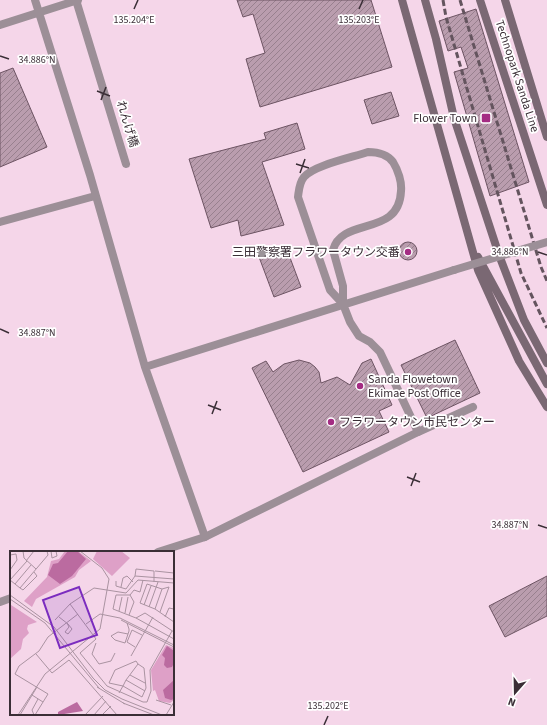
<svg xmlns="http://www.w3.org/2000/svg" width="547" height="725" font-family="'Source Sans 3','Noto Sans JP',sans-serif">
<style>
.building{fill:url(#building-hatch);stroke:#6d5463}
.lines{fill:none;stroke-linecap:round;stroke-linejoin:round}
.minor{stroke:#9c8f97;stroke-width:8}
.tertiary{stroke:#9c8f97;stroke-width:8}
.secondary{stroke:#7a6873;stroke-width:8}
.rail{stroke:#64545e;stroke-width:3;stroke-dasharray:6 3;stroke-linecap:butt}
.service-bridge{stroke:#9c8f97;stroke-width:8}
.tertiary-bridge{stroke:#9c8f97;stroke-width:8}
.ticks{fill:none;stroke:#3a2e36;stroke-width:1.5}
.poi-dot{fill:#a42c83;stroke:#fff;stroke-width:1.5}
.labels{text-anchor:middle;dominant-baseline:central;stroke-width:3.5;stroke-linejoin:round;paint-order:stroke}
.street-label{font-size:12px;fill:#3a2e36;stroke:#fff}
.poi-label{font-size:12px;fill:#3a2e36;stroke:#fff;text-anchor:end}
.inset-road{fill:none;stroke:#aa93a1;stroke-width:1}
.view{fill:#7b2cbf;fill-opacity:0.15;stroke:#7b2cbf;stroke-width:2}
.inset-edge{fill:none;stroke:#3a2e36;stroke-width:2}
.ticks-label{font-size:10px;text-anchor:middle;fill:#3a2e36;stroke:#fff;stroke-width:3.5;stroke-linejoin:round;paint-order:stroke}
</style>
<defs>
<pattern id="building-hatch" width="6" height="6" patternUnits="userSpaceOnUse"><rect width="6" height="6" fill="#ba9dae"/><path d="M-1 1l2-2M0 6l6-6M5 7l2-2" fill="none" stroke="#98808e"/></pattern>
</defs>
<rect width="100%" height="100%" fill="#f5d6e9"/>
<path class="building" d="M 237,0 L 371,0 L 392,67 L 260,107 L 246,59 L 265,53 L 253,14 L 243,17 Z
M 476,9 L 529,182 L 490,196 L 454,72 L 468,68 L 461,47 L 448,51 L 439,21 Z
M 13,68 L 47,147 L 0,167 L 0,73 Z
M 391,92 L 399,116 L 372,124 L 364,100 Z
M 297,123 L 305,149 L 262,162 L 284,225 L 241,236 L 238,220 L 211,228 L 189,159 L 266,139 L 264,133 Z
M399 251a9 9 0 1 1 18 0a9 9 0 1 1-18 0Z
M 286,247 L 301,287 L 274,297 L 259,257 Z
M 455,340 L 480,393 L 427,418 L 401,365 Z
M 371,359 L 392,405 L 379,411 L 389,432 L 303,472 L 252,368 L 266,361 L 273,372 L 284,364 L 299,360 L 310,363 L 315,367 L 319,372 L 321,383 L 337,377 L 350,385 L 362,363 Z
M 547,576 L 547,616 L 505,637 L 489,606 Z"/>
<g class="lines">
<path class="minor" d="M 368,152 C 377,152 387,154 393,162 C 398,170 402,182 401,191 C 399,238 342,216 333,250 L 343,286 L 343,304 L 330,290 L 298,197 C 299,190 299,183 304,177 C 314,165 354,157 368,152 Z
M 205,537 L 418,432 L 473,407"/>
<path class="tertiary" d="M 35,0 L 90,175 L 145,367 L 205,537 L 158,552
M 0,25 L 78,0
M 0,222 L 95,196
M 343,304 L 350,322 L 359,336 L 370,342 L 380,352 L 418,432
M 145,367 L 454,270
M 0,602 L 11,598"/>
<path class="secondary" d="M 402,0 L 478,270 L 519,361 L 547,407
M 425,0 L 436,39 L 454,118 L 499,255 L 524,320 L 547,363
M 480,0 L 547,205
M 505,0 L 547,137
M 478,257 L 547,384"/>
<path class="rail" d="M 443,0 L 446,17 L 521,273 L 547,328
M 460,0 L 541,267 L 547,281"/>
<path class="service-bridge" d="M 76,0 L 126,164"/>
<path class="tertiary-bridge" d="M 454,270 L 547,242"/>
</g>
<path class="ticks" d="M 134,9 L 138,0M 359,9 L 363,0M 0,56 L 9,59M 97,91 L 110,96M 101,100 L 106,87M 296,164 L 309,168M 300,173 L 305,159M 538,252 L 547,255M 0,329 L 9,333M 208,405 L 221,410M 212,414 L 217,401M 407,477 L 420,482M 411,486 L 416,473M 538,525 L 547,528M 324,725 L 328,716"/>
<g class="poi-dot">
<rect x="481" y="113" width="10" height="10" rx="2"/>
<circle cx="408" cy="252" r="4"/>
<circle cx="360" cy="386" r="4"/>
<circle cx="331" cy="422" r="4"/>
</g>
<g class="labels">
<g class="street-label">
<text transform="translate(517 76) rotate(72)">Technopark Sanda Line</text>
<text transform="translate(127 124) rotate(73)">れんげ橋</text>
</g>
<g class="poi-label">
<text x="477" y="118">Flower Town</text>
<text x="400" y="252">三田警察署フラワータウン交番</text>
<text x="368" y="379" text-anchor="start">Sanda Flowetown<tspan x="368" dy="14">Ekimae Post Office</tspan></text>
<text x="339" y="422" text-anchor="start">フラワータウン市民センター</text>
</g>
</g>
<g transform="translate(10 551)">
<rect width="164" height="164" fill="#f5d6e9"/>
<path d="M 55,0 L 68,0 L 81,10 L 69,19 L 65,26 L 26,48 L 22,56 L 14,50 L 37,26 L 41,10 L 49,8 ZM 87,0 L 111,0 L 120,7 L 102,25 L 83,8 ZM 1,54 L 27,71 L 18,74 L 17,78 L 19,82 L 13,88 L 11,98 L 0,108 ZM 156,94 L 164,97 L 164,149 L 160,152 L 149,150 L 145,139 L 143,140 L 141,119 Z" fill="#dea0c7"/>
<path d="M 58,0 L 67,0 L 76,8 L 62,25 L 50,33 L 38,24 L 43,13 L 48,12 ZM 157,95 L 164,100 L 164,112 L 162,116 L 157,117 L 154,114 L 155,107 L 152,104 ZM 164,129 L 164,148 L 161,149 L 155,147 L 153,139 ZM 67,151 L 73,160 L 48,164 L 48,161 Z" fill="#bb6ba0"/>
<path class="inset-road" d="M 13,0 L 14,7 L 26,18M 41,0 L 42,7 L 47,5 L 46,0M 0,4 L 6,3 L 7,9 L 0,19M 16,10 L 24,0M 145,20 L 164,22M 125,25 L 126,18 L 144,20 L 144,31M 0,29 L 10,37 L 38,4 L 37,0M 0,29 L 17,10M 106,30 L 106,35 L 116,38 L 125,25 L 164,28M 5,33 L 21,14M 111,36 L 113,27 L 117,25 L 123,31M 10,37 L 13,39 L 27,25 L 24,21M 0,44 L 44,76 L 83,127 L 95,139 L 112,148 L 152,164M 120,44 L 124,39 L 130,41 L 133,29M 0,48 L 35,72 L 89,137M 134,54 L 141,35M 139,56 L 148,31M 145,58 L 152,38M 109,60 L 112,46M 150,61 L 159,36 L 152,38 L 137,33 L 130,52 L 145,58 L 164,71M 115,62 L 118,46M 119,64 L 124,51 L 120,44 L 106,44 L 103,58 L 126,67 L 164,88M 49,66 L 58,73 L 62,78 L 58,83 L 55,81 L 59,76 L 57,72M 155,66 L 159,57 L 164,58M 126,67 L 135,62 L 164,81M 45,69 L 60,53M 111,69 L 164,96M 117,72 L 119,78 L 119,80 L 115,92 L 105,89 L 101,85 L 108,81 L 118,83M 76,73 L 90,63 L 110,67 L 164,94M 162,80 L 140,119 L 141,140 L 137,151 L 133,151 L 97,135 L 70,102 L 86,88 L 60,53 L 84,37 L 116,42 L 128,29 L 164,32M 86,92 L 82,103 L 89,113 L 101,110 L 105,102M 125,96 L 117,91 L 122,79 L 132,84M 26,103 L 42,122 L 59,109 L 107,164M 121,105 L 143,66M 120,124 L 135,132M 116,129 L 135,140M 87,136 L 115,153M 109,142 L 113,135 L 116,129 L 128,113 L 134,117 L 136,137 L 132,146 L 113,135 L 99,132 L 105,119 L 126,110 L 128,113M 22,144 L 33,151M 146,149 L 161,154M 113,152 L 144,164M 8,164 L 35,123 L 90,78 L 99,28 L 92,17 L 70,0M 10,164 L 27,136M 24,164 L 22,159 L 28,148M 25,164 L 38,143 L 5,123 L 9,115 L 29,100 L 38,86 L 68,63M 75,164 L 93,145M 84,164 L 96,150M 92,164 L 101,155M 156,164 L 164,151"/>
<path class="view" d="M 69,36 L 87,84 L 50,97 L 33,49 Z"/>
<rect width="164" height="164" class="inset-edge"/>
</g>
<g class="ticks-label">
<text x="134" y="23">135.204°E</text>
<text x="359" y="23">135.203°E</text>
<text x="37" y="63">34.886°N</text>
<text x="510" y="255">34.886°N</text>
<text x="37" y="336">34.887°N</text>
<text x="510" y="528">34.887°N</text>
<text x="328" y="709">135.202°E</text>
</g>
<g transform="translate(515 693) rotate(200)" stroke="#ffffff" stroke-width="3" paint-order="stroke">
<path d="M0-3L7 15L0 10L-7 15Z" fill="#3a2e36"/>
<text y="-6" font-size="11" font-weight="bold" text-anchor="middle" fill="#3a2e36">N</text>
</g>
</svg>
